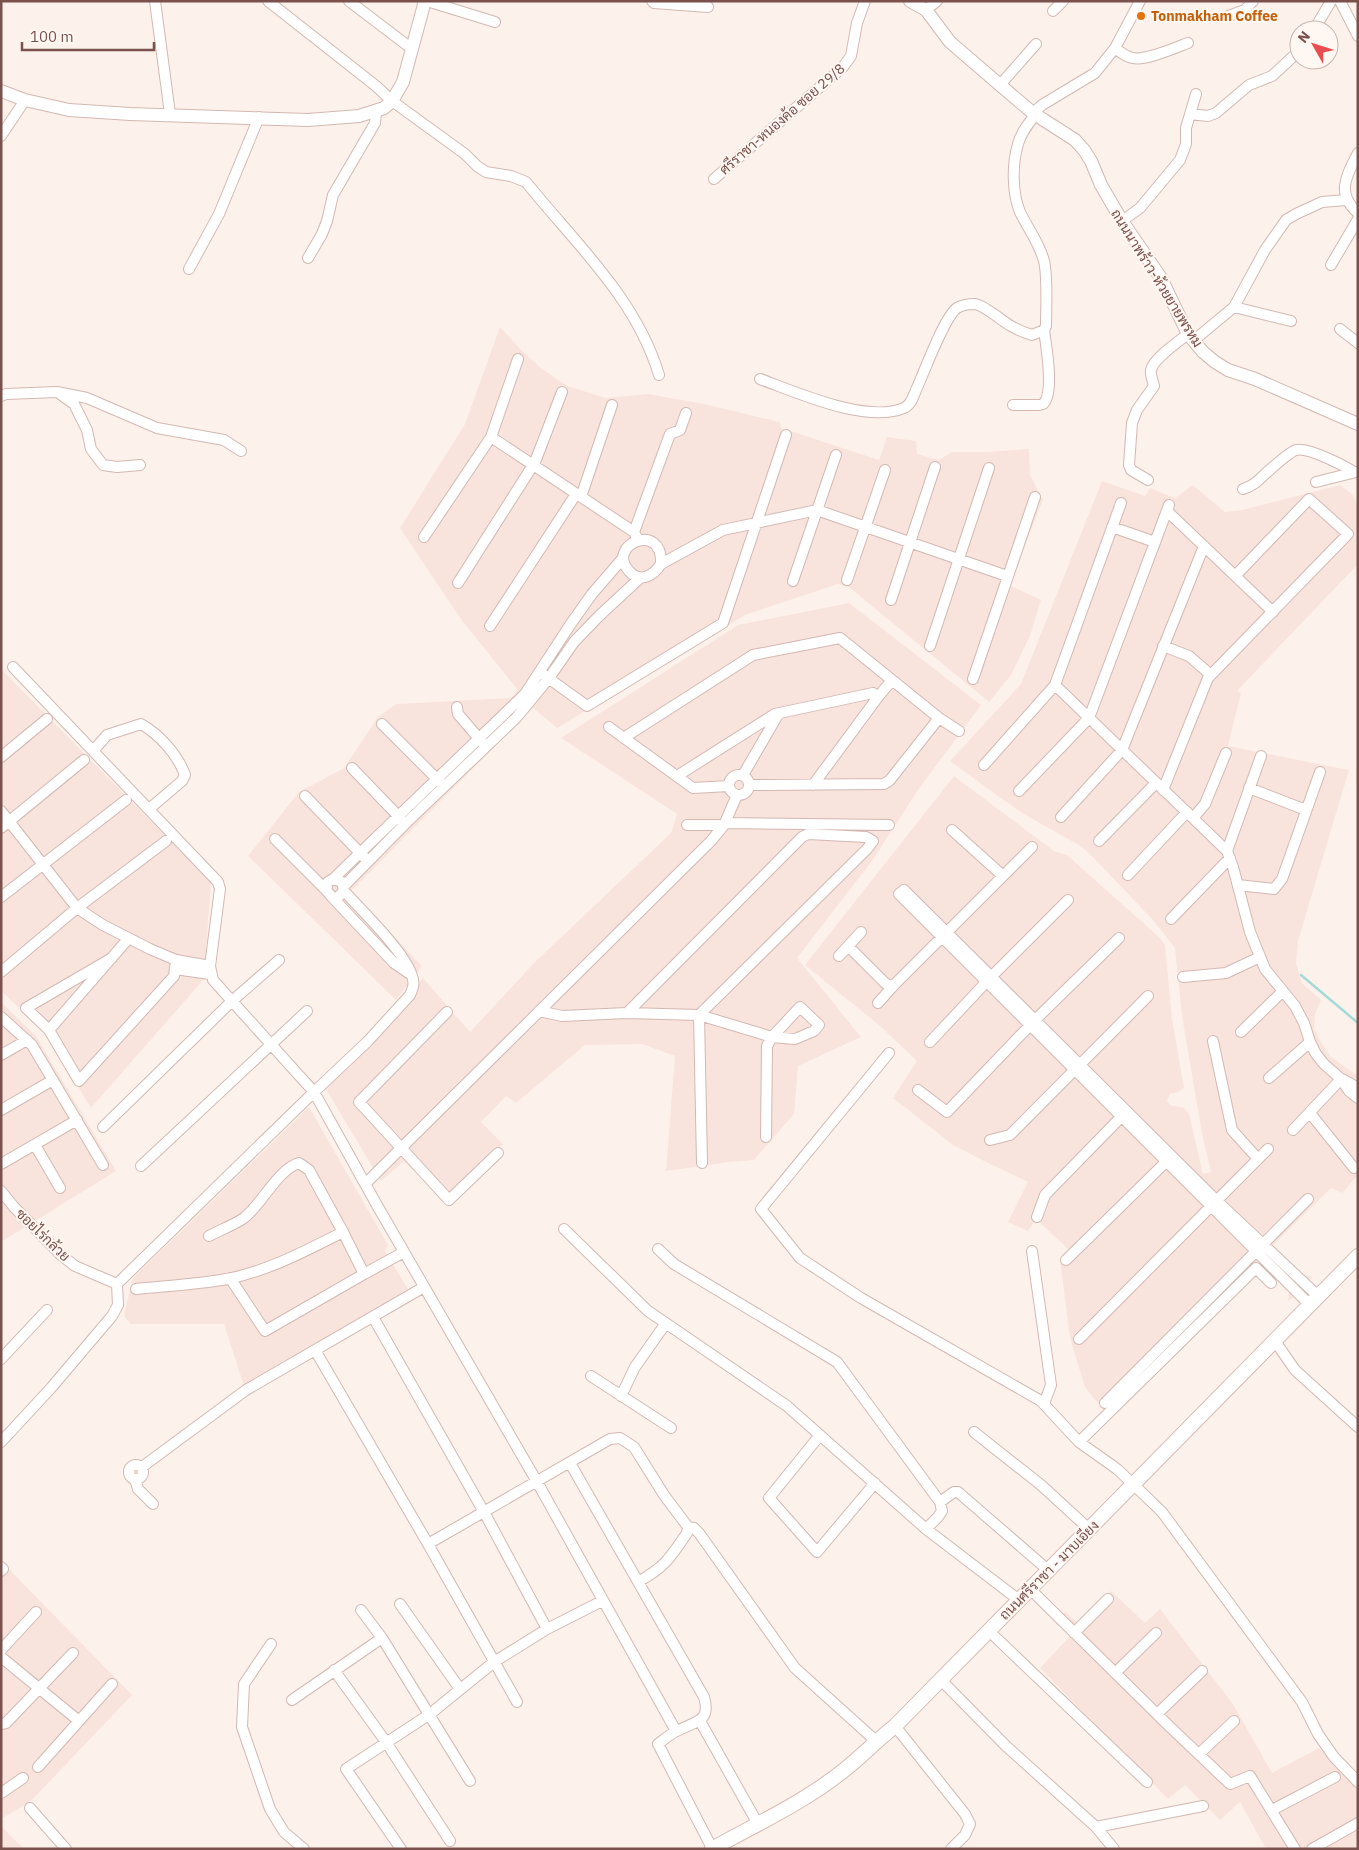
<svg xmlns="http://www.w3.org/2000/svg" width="1359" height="1850" font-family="'IBM Plex Sans',Sarabun,sans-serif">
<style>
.residential{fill:#f8e4dc}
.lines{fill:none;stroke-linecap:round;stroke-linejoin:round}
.stream{stroke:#a3dbd6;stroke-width:2.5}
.minor-casing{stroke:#d3b8b2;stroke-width:12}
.tertiary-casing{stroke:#d3b8b2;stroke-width:14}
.secondary-casing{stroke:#d9b9b1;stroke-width:16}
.minor{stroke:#fff;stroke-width:10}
.tertiary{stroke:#fff;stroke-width:12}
.secondary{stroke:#fff;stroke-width:14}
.food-dot{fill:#e8710a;stroke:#fff7f2;stroke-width:2}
.labels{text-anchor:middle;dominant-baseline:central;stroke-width:4;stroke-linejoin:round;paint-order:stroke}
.food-label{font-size:14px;font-weight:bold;fill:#c56008;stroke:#fff7f2;text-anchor:start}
.street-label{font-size:14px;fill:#7a514c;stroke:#fff7f2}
</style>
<rect width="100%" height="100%" fill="#fdf2eb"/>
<path class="residential" d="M 500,327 L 523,352 L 541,368 L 567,386 L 606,398 L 648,394 L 704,404 L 780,422 L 781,428 L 879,460 L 887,437 L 916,441 L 917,454 L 939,460 L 952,452 L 987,452 L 1029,449 L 1030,475 L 1043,500 L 1009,585 L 1041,600 L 1030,636 L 1011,675 L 989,702 L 850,588 L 838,584 L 745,615 L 557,728 L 533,708 L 351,891 L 422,966 L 396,1000 L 248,856 L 299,792 L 344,768 L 378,717 L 396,704 L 511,698 L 518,690 L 463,622 L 400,528 L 465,424 Z
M 1102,481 L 1145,496 L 1150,488 L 1175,498 L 1193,485 L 1225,512 L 1242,510 L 1340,485 L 1353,495 L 1358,506 L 1358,564 L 1237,691 L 1241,693 L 1228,746 L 1349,770 L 1298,941 L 1296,964 L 1302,983 L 1321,1000 L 1315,1014 L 1314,1029 L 1322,1044 L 1330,1056 L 1358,1076 L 1358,1175 L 1342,1193 L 1331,1188 L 1273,1245 L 1303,1275 L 1313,1277 L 1288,1302 L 1289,1291 L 1260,1262 L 1256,1262 L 1104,1411 L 1085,1387 L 1070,1338 L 1060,1260 L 1069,1250 L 1036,1219 L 1028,1231 L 1008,1222 L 1028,1182 L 986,1162 L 953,1145 L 893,1098 L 917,1061 L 880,1026 L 805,965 L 954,776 L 1054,851 L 1067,855 L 1160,938 L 1165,945 L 1172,1019 L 1184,1088 L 1178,1092 L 1170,1094 L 1167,1101 L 1170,1105 L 1184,1108 L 1189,1114 L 1203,1174 L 1211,1172 L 1202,1134 L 1182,1016 L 1175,948 L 1152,919 L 1088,852 L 1077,844 L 1022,813 L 951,762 L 951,760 L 1021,684 Z
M 849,603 L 981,705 L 918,790 L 872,861 L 797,958 L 861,1037 L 798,1066 L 794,1114 L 754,1160 L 729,1162 L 666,1171 L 675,1056 L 642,1044 L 585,1045 L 516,1103 L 506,1096 L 481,1122 L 503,1144 L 449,1204 L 404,1161 L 381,1181 L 324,1086 L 423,978 L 470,1032 L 535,962 L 671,833 L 677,814 L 561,738 L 738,625 Z
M 1,669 L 211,882 L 204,979 L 91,1108 L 45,1032 L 1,991 Z
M 1,1002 L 36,1036 L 116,1171 L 1,1242 Z
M 309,1107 L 388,1245 L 385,1251 L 408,1289 L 244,1386 L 224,1324 L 130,1324 L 124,1315 L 133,1278 Z
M 1,1561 L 132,1695 L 31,1801 L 1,1819 Z
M 1111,1591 L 1145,1623 L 1160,1609 L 1233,1704 L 1272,1773 L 1319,1748 L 1358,1788 L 1358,1849 L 1266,1849 L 1240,1802 L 1220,1820 L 1185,1785 L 1168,1799 L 1040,1668 L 1072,1634 L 1057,1620 L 1065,1612 L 1080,1625 Z
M 1,1826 L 24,1849 L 1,1849 Z"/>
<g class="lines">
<path class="stream" d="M 1301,975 L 1358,1023"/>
<defs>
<path id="minor" d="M 155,1 L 170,114
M 268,1 L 376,86 L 392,101 L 465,154 L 477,166 L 486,172 L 511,176 L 526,182 C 575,243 636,298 659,375
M 349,1 L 412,49
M 427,1 L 495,22
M 652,1 L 654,3 L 708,7
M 1340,1 L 1358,36
M 926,10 L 937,1
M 1053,11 L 1063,1
M 1226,17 L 1245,10 L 1253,1
M 1314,30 L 1331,1
M 1115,48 C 1120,52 1126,57 1133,58 C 1145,61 1175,48 1188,43
M 1000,85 L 1036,44
M 1033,113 L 1042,105 L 1095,73 L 1115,48 L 1140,1
M 1190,114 L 1208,116 L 1216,113 L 1249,85 L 1272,76 L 1299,51
M 1,136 L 25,100
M 1358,153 C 1347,175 1335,193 1358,213
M 714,179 L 843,67 L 851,56 L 857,23 L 865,1
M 1122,221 L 1140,208 L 1180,160 L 1186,144 L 1186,128 L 1196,94
M 308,258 L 322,234 L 327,221 L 333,195 L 375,123 L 376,112
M 1331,265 L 1358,219
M 189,269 L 219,214 L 259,117
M 1234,307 L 1291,321
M 1340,329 L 1358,343
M 1193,341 L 1234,307 L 1265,250 L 1286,220 L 1296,214 L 1322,202 L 1346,200
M 760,379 C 796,392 866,424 904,408 C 911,405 913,397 916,390 C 924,373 944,317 957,308 C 962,305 970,304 975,304 C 984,305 1002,321 1011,326 C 1018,330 1025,333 1032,335 L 1044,330 L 1046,326 C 1046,307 1048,278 1044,261 C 1039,242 1028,229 1020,212 C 1012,193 1012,164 1018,144 C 1021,133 1028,124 1035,115
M 60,394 L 74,404 L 87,430 L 91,449 L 103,465 L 117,467 L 140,465
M 1,396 L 6,394 L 57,392 L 87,398 L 157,428 L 224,440 L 241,451
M 1013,405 L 1039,405 L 1043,404 C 1055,393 1046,346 1044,330
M 491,437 L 634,532 L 638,540
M 1148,480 L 1131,470 L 1129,465 L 1132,423 L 1137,410 L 1154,386 C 1153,381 1150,375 1151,370 C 1153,359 1179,341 1188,334
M 1316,482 L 1356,472
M 1243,489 C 1253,486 1258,481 1265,474 C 1271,469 1289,452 1296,450 C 1308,447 1343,465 1354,472
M 581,497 L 612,405
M 1167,511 L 1273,612
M 1112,527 L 1155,542
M 634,532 L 670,434 L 680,430 L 686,413
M 424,537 L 491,437 L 518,359
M 661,564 C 663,520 605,545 629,571 C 640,584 654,575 661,564 L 723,530 L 817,510 L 1007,576
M 847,580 L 885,470
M 793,581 L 836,455
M 458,583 L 535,462 L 562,392
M 891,600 L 935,467
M 490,626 L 576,494
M 930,646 L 989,468
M 1163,646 L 1189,656 L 1211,675
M 13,667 L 218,882 L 220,889 L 210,966 L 213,980 L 314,1092 L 368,1041 L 410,995 C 413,988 415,983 412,976 C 405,952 362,911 344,891
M 544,675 L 587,706 L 723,623 L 786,435
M 973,679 L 1035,497
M 1055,685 L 1227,851 L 1233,867 L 1250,932 L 1265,969 L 1295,1006 L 1304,1023 L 1310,1042 L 1316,1054 L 1324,1064 L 1341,1079 L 1349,1091 L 1358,1098
M 457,707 L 458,714 L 482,742
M 382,724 L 441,783
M 609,727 L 693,788 L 729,786
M 625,737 L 753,655 L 840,638 L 939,718
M 93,751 L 107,735 L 141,724 C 159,734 178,755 185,775 L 182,781 L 149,809
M 1,757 L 47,719
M 984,765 L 1055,685 L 1121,503
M 352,768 L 403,821
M729 785a10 10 0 1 1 20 0a10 10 0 1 1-20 0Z
M 743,775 L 779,713
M 677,776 L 775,714 L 873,693 L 878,697 L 892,680
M 749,785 L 884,784 L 890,780 L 939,718 L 959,731
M 813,785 L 878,697
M 1249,788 L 1306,810
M 1163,790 L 1208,678 L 1348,534 L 1309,499 L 1236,575
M 1019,791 L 1089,718 L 1169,505
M 305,796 L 364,857
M 1,811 L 77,908 L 103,925 L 150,949 L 176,960 L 210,966
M 1061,817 L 1122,750 L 1204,546
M 1193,818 L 1205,804 L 1226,753
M 725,823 L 889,825
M 687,825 L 724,825
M 1,828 L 84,760
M 952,830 L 1003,876
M 275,839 L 326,890
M 1099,841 L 1156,783
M 1227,851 L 1261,756
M 1128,875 L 1187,812
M 333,879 L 342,882 L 344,891 L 337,898 L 332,897 L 326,890 L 328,882 L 333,879 L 525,694 L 570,625 L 592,594 L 623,558
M 1238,885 L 1274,889 L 1282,879 L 1320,772
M 344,886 L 405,824 L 516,718 L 549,678 L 574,642 L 599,616 L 640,578
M 1,897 L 126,800
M 332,897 L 394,963 L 410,974
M 1171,919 L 1230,858
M 848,946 L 885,983 L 890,986 L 895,984 L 1032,847
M 839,956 L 861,932
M 112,958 L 26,1008 L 49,1030 L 128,939
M 175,969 L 210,974
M 1,972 L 77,908 L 166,841
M 1183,977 L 1226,973 L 1260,957
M 878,1003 L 895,984
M 539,1011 L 562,1016 L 627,1013 L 699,1015 L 772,1037 L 795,1039 L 814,1031 L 819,1025 L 800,1007 L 772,1037 L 767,1046 L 766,1137
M 447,1012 L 359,1102 L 449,1200 L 498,1153
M 627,1013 L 802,837 L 808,834 L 866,837 L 873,841 L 867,849 L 699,1015 L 702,1163
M 1,1017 L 32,1045 L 103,1165
M 49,1030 L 79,1081 L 174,976 L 176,960
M 1241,1032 L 1283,991
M 1213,1041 L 1232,1130 L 1258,1159
M 930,1042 L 991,977 L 1068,900
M 889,1053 L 761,1209 L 800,1258 L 861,1298 L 1041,1401 L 1079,1442 L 1117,1469 L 1134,1485 L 1162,1512 L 1302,1702 L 1318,1734 L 1334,1757 L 1358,1782
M 1,1055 L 27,1040
M 1269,1078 L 1310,1042
M 1342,1079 L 1358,1088
M 918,1090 L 947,1112 L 1035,1020 L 1119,938
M 1,1110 L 53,1080
M 1310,1113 L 1354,1168
M 103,1127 L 232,1001 L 279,960
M 1293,1130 L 1341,1079
M 990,1140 L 1010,1135 L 1148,996
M 35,1145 L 60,1188
M 1,1164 L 77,1120
M 141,1166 L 307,1011
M 365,1184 L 711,841 L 724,825 L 737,795
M 1,1191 L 14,1207 L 61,1255 L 75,1266 L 117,1284
M 1037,1217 L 1045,1195 L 1126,1112
M 564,1229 L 648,1311 L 787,1406 L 926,1529 L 1019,1600
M 209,1236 C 220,1230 234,1225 244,1218 C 262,1204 278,1169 299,1163 L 309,1170 L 343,1232
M 658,1249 L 674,1264 L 837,1362 L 940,1502 L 942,1511 L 938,1517 L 926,1529
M 1032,1251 L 1051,1385 L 1044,1404
M 1066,1260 L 1171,1157
M 230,1278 L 265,1331 L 364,1274
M 136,1289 C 166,1286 203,1284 232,1278 C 272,1269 307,1250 343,1232 L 364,1274 L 404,1252
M 1309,1304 L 899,894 L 904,890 L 1217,1201 L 1318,1296
M 373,1317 L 484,1512 L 547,1629
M 1079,1339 L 1268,1149
M 1275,1341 L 1295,1370 L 1358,1427
M 315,1350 L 428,1544 L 517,1702
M 1,1359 L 47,1310
M 591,1376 L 671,1428
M 621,1396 L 635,1367 L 666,1323
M 1105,1403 L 1308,1199
M 974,1432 L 1041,1485 L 1089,1529
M 820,1435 L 769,1498 L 817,1552 L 875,1483
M 1,1442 L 51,1388 L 112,1316 L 118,1305 L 117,1284 L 314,1092 L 378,1207 L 536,1480 L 676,1731
M 1079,1442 L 1256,1268 L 1271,1283
M 570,1463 L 704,1697 C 711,1721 697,1721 679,1730 C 671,1733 665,1739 658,1744 L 712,1848
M129 1472a7 7 0 1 1 14 0a7 7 0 1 1-14 0Z
M 142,1467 L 246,1390 L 424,1287
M 135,1479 L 138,1489 L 153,1504
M 940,1502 L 954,1492 L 958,1492 L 1048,1570
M 428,1544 L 610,1439 L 620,1438 L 634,1447 L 664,1495 L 688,1527 L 694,1528 L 699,1533 L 795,1668 L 876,1741
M 1,1567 L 3,1569 L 1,1571
M 638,1582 C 666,1566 670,1558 687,1533 L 688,1527
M 1030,1589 L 1169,1726 L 1230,1784 L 1250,1776 L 1295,1849
M 400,1604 L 460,1689
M 361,1610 L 382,1638
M 989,1631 L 1147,1782
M 1074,1633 L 1108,1599
M 271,1644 L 244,1684 L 242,1727 L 270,1809 L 284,1832 L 304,1849
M 1,1650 L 36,1612
M 1,1657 L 79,1721
M 334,1670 L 386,1742 L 450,1841
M 1115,1673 L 1156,1633
M 941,1680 L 1006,1746 L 1096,1827 L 1114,1849
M 292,1700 L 382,1638 L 470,1781
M 1157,1714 L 1202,1671
M 700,1721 L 758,1824
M 1,1724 L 6,1723 L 73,1653
M 895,1726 L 965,1814 L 970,1824 L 965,1835 L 951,1849
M 1199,1754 L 1234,1721
M 38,1767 L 112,1684
M 1,1793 L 23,1778
M 30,1808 L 66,1849
M 1272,1810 L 1335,1777
M 1096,1827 L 1203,1806
M 401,1849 L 346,1769 L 430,1714 L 494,1662 L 547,1629 L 602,1601
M 1312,1849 L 1358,1823"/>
<path id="tertiary" d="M 910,1 L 926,10 L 950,42 L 1000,85 L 1033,113 L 1075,140 L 1084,150 L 1091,161 L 1101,185 L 1122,221 L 1161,278 L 1188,334 L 1203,352 L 1215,362 L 1228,370 L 1255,379 L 1358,424
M 1,91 L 25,100 L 69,110 L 130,114 L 308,120 L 359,116 L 384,108 L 392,101 L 403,82 L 425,1"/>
<path id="secondary" d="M 712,1849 C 756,1824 803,1803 843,1771 C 861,1757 877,1740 895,1726 L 1358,1256"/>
</defs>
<use href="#minor" class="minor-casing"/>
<use href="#tertiary" class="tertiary-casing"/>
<use href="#secondary" class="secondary-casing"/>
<use href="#minor" class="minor"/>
<use href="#tertiary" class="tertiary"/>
<use href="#secondary" class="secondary"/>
</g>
<circle class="food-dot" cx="1141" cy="16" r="5"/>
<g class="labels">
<g class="food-label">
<text x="1151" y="16">Tonmakham Coffee</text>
</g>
<g class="street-label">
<text transform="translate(782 119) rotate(-41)">ศรีราชา-หนองค้อ ซอย 29/8</text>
<text transform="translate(1157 278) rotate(58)">ถนนนาพร้าว-ห้วยยายพรหม</text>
<text transform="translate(43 1235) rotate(44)">ซอยไร่กล้วย</text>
<text transform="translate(1049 1570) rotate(-45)">ถนนศรีราชา - มาบเอียง</text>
</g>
</g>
<rect width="1359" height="1850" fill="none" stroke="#7a514c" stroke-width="5"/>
<g transform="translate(1314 45) rotate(309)"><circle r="24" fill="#fff7f2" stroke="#cab5b0"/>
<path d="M0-4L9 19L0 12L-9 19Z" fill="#ea4d50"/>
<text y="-8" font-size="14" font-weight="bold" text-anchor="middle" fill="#7a514c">N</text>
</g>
<path d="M22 42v8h132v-8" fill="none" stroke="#7a514c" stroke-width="2.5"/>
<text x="30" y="42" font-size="15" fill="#7a514c" stroke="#fff7f2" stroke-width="4" paint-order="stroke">100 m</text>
</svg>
